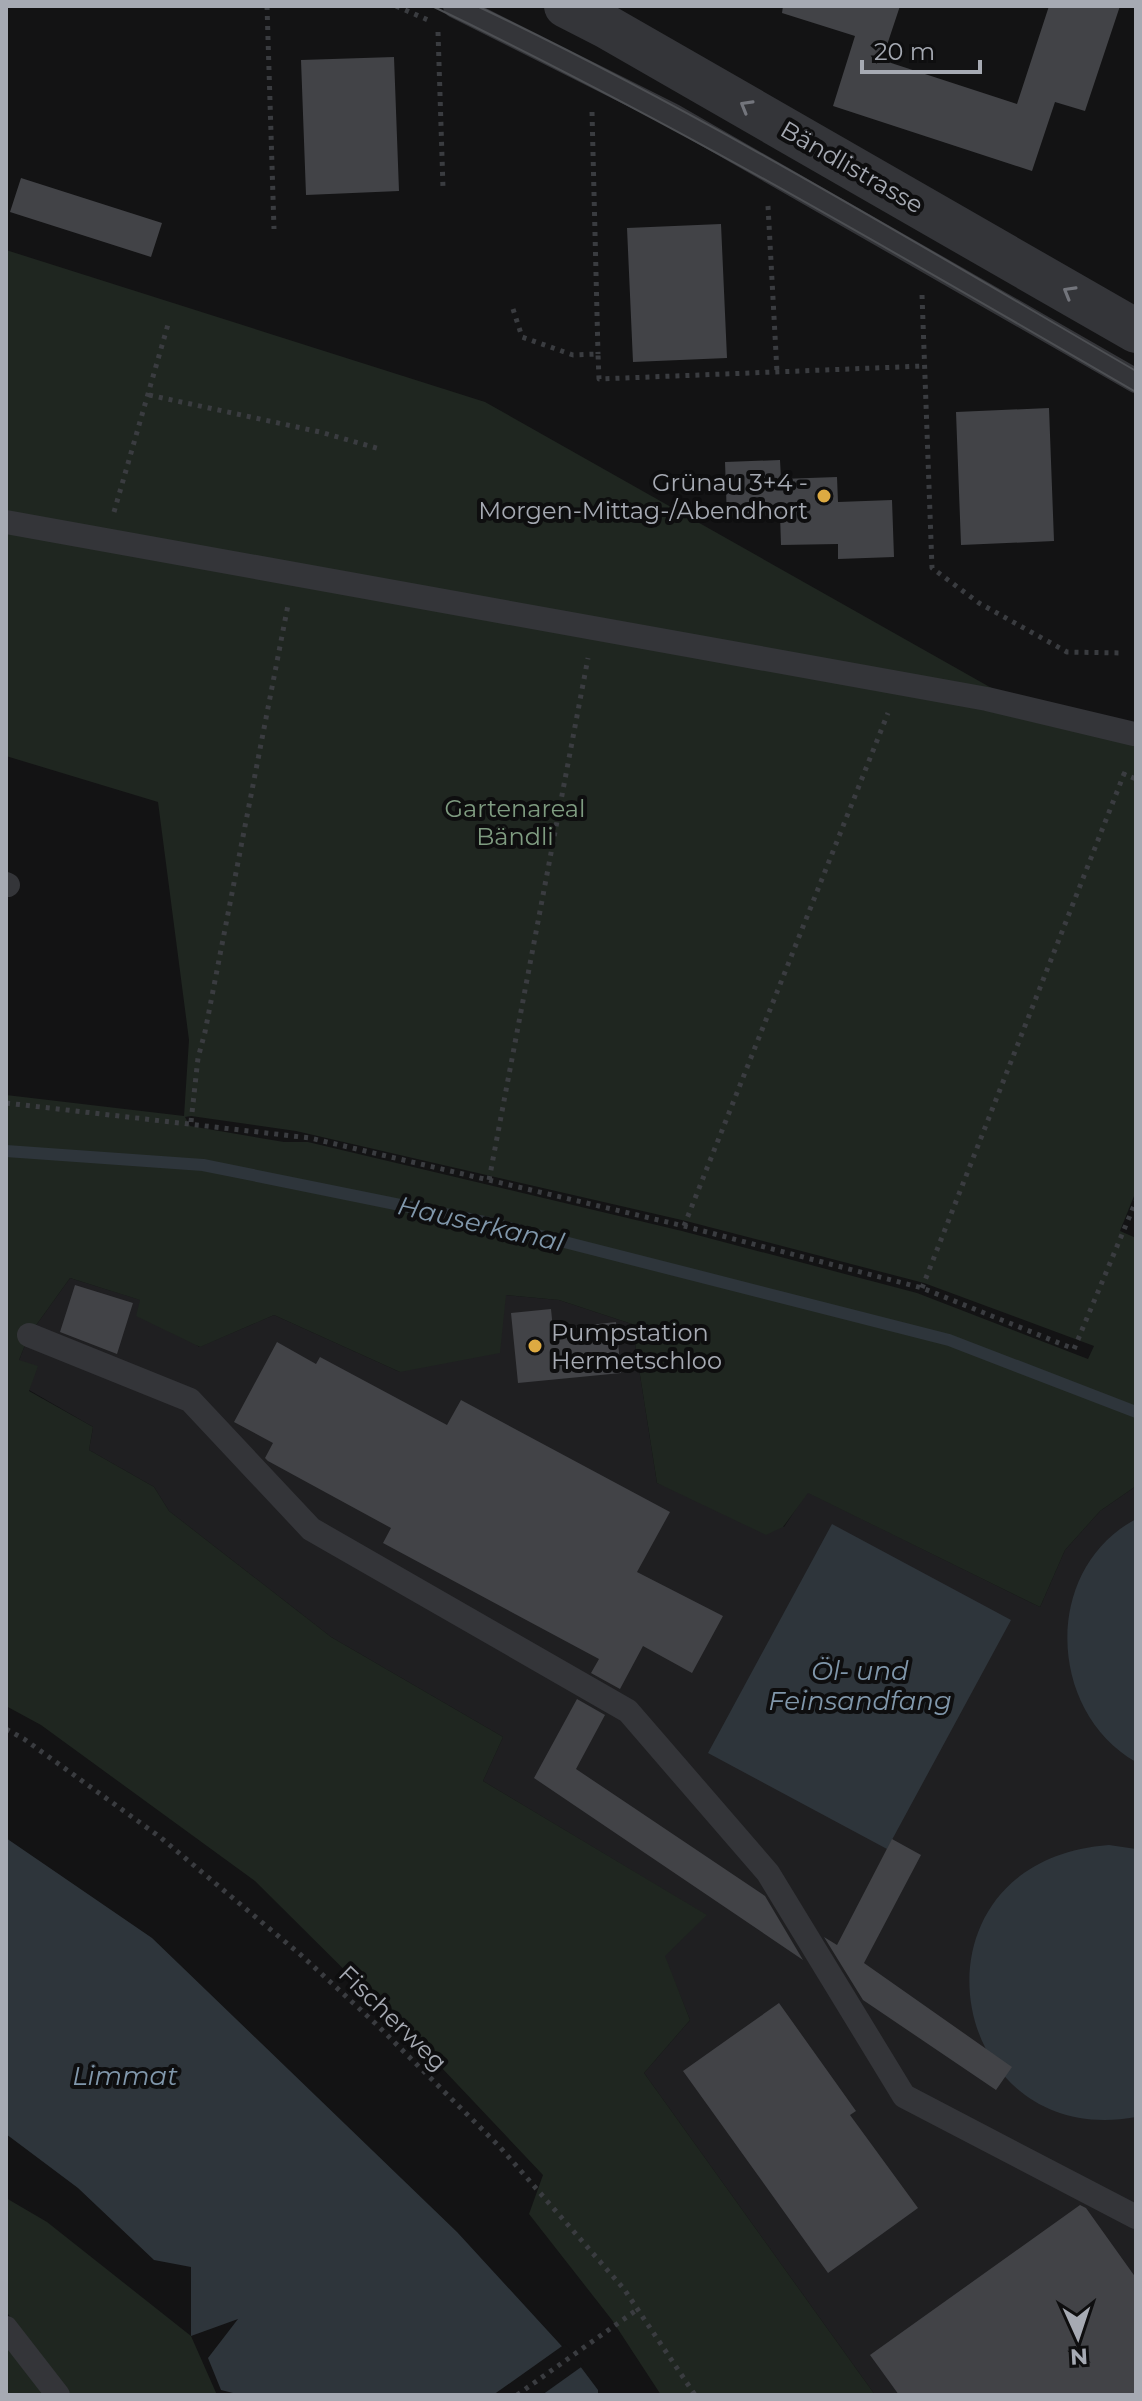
<svg xmlns="http://www.w3.org/2000/svg" width="1142" height="2401" font-family="Montserrat,sans-serif">
<style>
.built{fill:#1f1f21}
.green{fill:#1f2620;fill-rule:evenodd}
.water{fill:#2e353b}
.pier{fill:#131314}
.lines{fill:none;stroke-linecap:round;stroke-linejoin:round}
.stream{stroke:#2e353b;stroke-width:12}
.building{fill:#424347}
.path{stroke:#3a3c40;stroke-width:5;stroke-dasharray:4 6;stroke-linecap:butt}
.service{stroke:#343539;stroke-width:24}
.tertiary{stroke:#343539;stroke-width:44}
.tram{stroke:#4d4f53;stroke-width:2}
.oneway{stroke:#73757c}
.poi-dot{fill:#ddaa42;stroke:#0e0e0f;stroke-width:3}
.labels{text-anchor:middle;dominant-baseline:central;stroke-width:8;stroke-linejoin:round;paint-order:stroke}
.street-label{font-size:24px;fill:#a6aab3;stroke:#0e0e0f}
.poi-label{font-size:24px;fill:#a6aab3;stroke:#0e0e0f;text-anchor:end}
.park-label{font-size:24px;fill:#7f9c81;stroke:#0e0e0f}
.water-label{font-size:26px;font-style:italic;fill:#8097ab;stroke:#0e0e0f}
</style>
<rect width="100%" height="100%" fill="#131314"/>
<path class="built" d="M 70,1278 L 141,1300 L 199,1347 L 274,1315 L 400,1372 L 506,1295 L 559,1300 L 632,1324 L 657,1483 L 784,1527 L 807,1492 L 1040,1607 L 1065,1550 L 1100,1511 L 1136,1486 L 1136,2395 L 875,2395 L 644,2073 L 690,2020 L 664,1956 L 706,1915 L 483,1781 L 503,1737 L 331,1637 L 169,1511 L 154,1487 L 89,1450 L 93,1427 L 29,1390 L 19,1360 L 29,1335 Z"/>
<path class="green" d="M 6,250 L 485,402 L 995,690 L 1136,729 L 1136,1191 L 1120,1231 L 1136,1238 L 1136,1486 L 1100,1511 L 1065,1550 L 1040,1607 L 808,1493 L 783,1527 L 766,1535 L 657,1483 L 632,1324 L 559,1300 L 506,1295 L 500,1353 L 400,1372 L 274,1315 L 200,1347 L 136,1316 L 140,1300 L 70,1278 L 29,1335 L 19,1360 L 38,1366 L 29,1391 L 93,1427 L 89,1450 L 154,1487 L 169,1511 L 331,1637 L 503,1737 L 483,1781 L 707,1915 L 665,1956 L 690,2020 L 644,2073 L 875,2395 L 661,2395 L 612,2320 L 529,2214 L 543,2175 L 423,2048 L 255,1881 L 41,1725 L 6,1706 L 6,1095 L 184,1116 L 189,1040 L 158,802 L 6,756 ZM 191,1116 L 296,1131 L 686,1221 L 924,1283 L 1094,1346 L 1088,1359 L 917,1293 L 682,1231 L 308,1142 L 284,1142 L 190,1126 L 185,1117 Z
M 6,2198 L 47,2222 L 191,2336 L 217,2395 L 65,2395 L 6,2311 Z
M 6,2338 L 47,2395 L 6,2395 Z"/>
<path class="water" d="M 1136,1519 L 1136,1762 C 1047,1711 1042,1569 1136,1519 Z
M 832,1524 L 1011,1620 L 887,1849 L 708,1753 Z
M 6,1838 L 152,1938 L 457,2232 L 580,2366 L 598,2390 L 598,2395 L 241,2395 L 221,2390 L 208,2358 L 238,2319 L 191,2336 L 191,2267 L 154,2260 L 78,2188 L 6,2134 Z
M 1109,1845 L 1136,1849 L 1136,2117 C 943,2152 897,1861 1109,1845 Z"/>
<path class="pier" d="M 565,2344 L 584,2365 L 542,2395 L 493,2395 Z"/>
<g class="lines">
<path class="stream" d="M 6,1151 L 203,1165 L 494,1224 L 949,1340 L 1136,1412"/>
</g>
<path class="building" d="M 783,6 L 900,6 L 882,60 L 1017,104 L 1049,6 L 1120,6 L 1085,111 L 1055,102 L 1032,171 L 833,106 L 855,36 L 782,13 Z
M 394,57 L 399,191 L 306,195 L 301,60 Z
M 21,178 L 162,223 L 151,257 L 10,212 Z
M 721,224 L 727,358 L 633,362 L 627,228 Z
M 1049,408 L 1054,541 L 961,545 L 956,412 Z
M 780,460 L 781,479 L 837,477 L 838,502 L 892,500 L 894,557 L 838,559 L 838,544 L 781,545 L 780,515 L 727,518 L 725,462 Z
M 75,1285 L 133,1303 L 117,1354 L 60,1332 Z
M 551,1309 L 553,1329 L 616,1322 L 621,1373 L 518,1383 L 511,1313 Z
M 277,1342 L 316,1364 L 320,1357 L 447,1425 L 461,1400 L 670,1512 L 637,1572 L 723,1616 L 692,1673 L 643,1646 L 620,1689 L 591,1673 L 599,1659 L 383,1543 L 391,1528 L 268,1461 L 265,1458 L 273,1443 L 234,1422 Z
M 577,1699 L 605,1715 L 576,1769 L 765,1896 L 803,1960 L 534,1778 Z
M 892,1839 L 921,1855 L 864,1963 L 1012,2067 L 996,2090 L 863,2000 L 824,1937 L 837,1945 Z
M 779,2003 L 856,2111 L 850,2115 L 918,2208 L 828,2273 L 683,2071 Z
M 1080,2205 L 1086,2208 L 1136,2278 L 1136,2395 L 899,2395 L 870,2355 Z"/>
<g class="lines">
<path class="path" d="M 267,6 L 274,229
M 396,6 L 428,20
M 438,32 L 443,188
M 592,112 L 598,354
M 768,206 L 777,372
M 922,295 L 932,568 L 979,603 L 1067,652 L 1123,653
M 513,309 L 522,337 L 573,355 L 598,354 L 599,379 L 924,366
M 149,395 L 320,432 L 380,449
M 114,512 L 169,321
M 1125,772 L 1124,774 L 1136,779
M 6,1103 L 310,1138 L 684,1226 L 922,1288 L 1074,1349 L 1136,1201
M 191,1122 L 198,1058 L 205,1032 L 288,605
M 489,1180 L 588,658
M 684,1226 L 888,713
M 922,1288 L 1124,774
M 6,1729 L 24,1739 L 160,1837 L 301,1955 L 376,2024 L 499,2146 L 624,2289 L 695,2395
M 517,2395 L 638,2309"/>
<path class="service" d="M 455,6 L 672,115 L 1136,381
M 6,522 L 987,699 L 1134,734
M 6,884 L 8,885
M 29,1335 L 190,1400 L 311,1529 L 628,1711 L 768,1873 L 904,2096 L 1136,2217
M 6,2328 L 58,2395"/>
<path class="tertiary" d="M 566,6 L 607,27 L 1136,331"/>
<path class="tram" d="M 432,6 C 674,122 904,258 1136,392
M 477,6 C 704,114 919,245 1136,371"/>
</g>
<defs><path id="oneway-chevron" d="M-2-3.5L2.5 0L-2 3.5" fill="none" stroke-width="1.6" stroke-linecap="round" stroke-linejoin="round" transform="scale(2)"/></defs>
<g class="oneway">
<use href="#oneway-chevron" transform="translate(746 106) rotate(-150)"/>
<use href="#oneway-chevron" transform="translate(1069 292) rotate(-150)"/>
</g>
<g class="poi-dot">
<circle cx="824" cy="496" r="8"/>
<circle cx="535" cy="1346" r="8"/>
</g>
<g class="labels">
<g class="street-label">
<text transform="translate(852 167) rotate(30)">Bändlistrasse</text>
<text transform="translate(393 2018) rotate(44)">Fischerweg</text>
</g>
<g class="poi-label">
<text x="808" y="482">Grünau 3+4 -<tspan x="808" dy="28">Morgen-Mittag-/Abendhort</tspan></text>
<text x="551" y="1332" text-anchor="start">Pumpstation<tspan x="551" dy="28">Hermetschloo</tspan></text>
</g>
<g class="park-label">
<text x="515" y="808">Gartenareal<tspan x="515" dy="28">Bändli</tspan></text>
</g>
<g class="water-label">
<text transform="translate(481 1224) rotate(13)">Hauserkanal</text>
<text x="860" y="1671">Öl- und<tspan x="860" dy="30">Feinsandfang</tspan></text>
<text x="125" y="2076">Limmat</text>
</g>
</g>
<rect width="1142" height="2401" fill="none" stroke="#a6aab3" stroke-width="16"/>
<g transform="translate(1078 2337) rotate(177)" stroke="#0e0e0f" stroke-width="6" paint-order="stroke">
<path d="M0-6L14 30L0 20L-14 30Z" fill="#a6aab3"/>
<text y="-12" font-size="22" font-weight="bold" text-anchor="middle" fill="#a6aab3">N</text>
</g>
<path d="M862 60v12h118v-12" fill="none" stroke="#a6aab3" stroke-width="4"/>
<text x="874" y="60" font-size="24" fill="#a6aab3" stroke="#0e0e0f" stroke-width="6" paint-order="stroke">20 m</text>
</svg>
